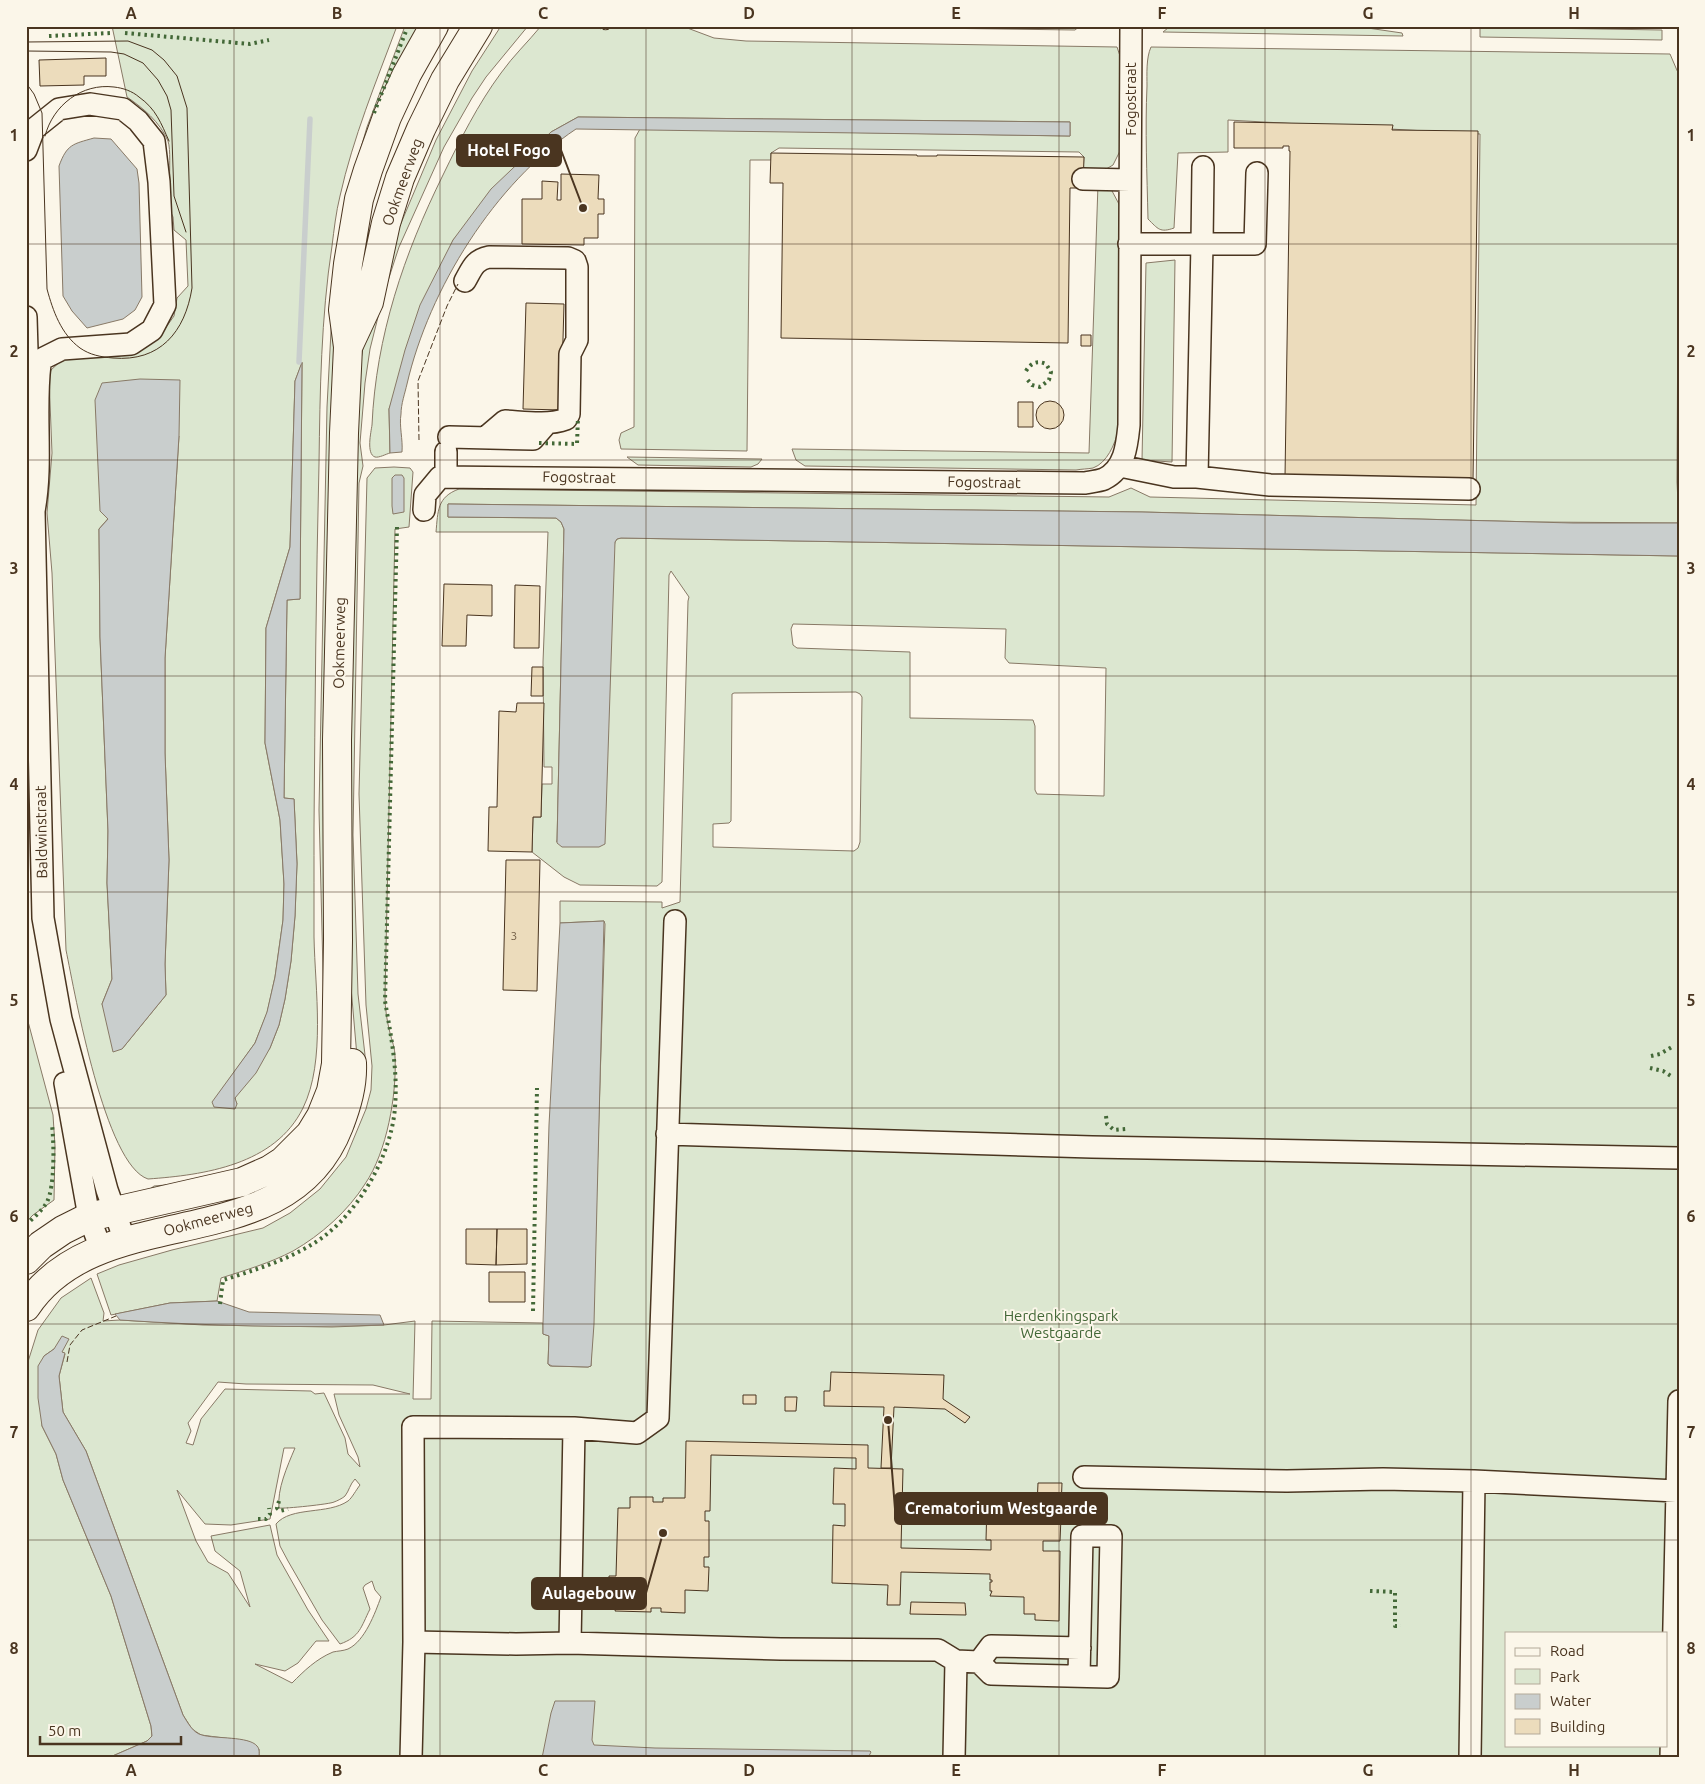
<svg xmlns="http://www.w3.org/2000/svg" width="1705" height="1784" font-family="Ubuntu,sans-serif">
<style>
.green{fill:#dce7d0;stroke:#887966;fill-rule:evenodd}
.water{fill:#c9cecd;stroke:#887966}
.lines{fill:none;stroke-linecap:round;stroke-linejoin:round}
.stream{stroke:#c9cecd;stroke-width:5.5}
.building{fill:#ecdcbc;stroke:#4a3520}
.minor-casing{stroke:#4a3520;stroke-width:24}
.major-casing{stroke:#4a3520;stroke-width:30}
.minor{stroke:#fbf6e9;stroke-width:21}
.major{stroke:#fbf6e9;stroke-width:28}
.tram{stroke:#4a3520;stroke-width:1}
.hedge{stroke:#436837;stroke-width:4;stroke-dasharray:2.5 4;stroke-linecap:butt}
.fence{stroke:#4a3520;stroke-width:1;stroke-dasharray:6 2.5;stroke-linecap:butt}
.grid{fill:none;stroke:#4a3520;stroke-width:1;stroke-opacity:0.55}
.labels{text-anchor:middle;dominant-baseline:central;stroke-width:4;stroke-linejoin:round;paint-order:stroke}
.number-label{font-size:12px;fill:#725f47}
.street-label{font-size:15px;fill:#4a3520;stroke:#fbf6e9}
.park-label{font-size:15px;fill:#436837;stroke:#fbf6e9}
.leader{fill:none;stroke:#4a3520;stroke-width:2}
.callout-dot{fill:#4a3520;stroke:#fbf6e9;stroke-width:2}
.callout{fill:#4a3520;stroke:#4a3520;stroke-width:2}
.callout-label{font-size:16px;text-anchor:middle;font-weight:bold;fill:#fff}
.neatline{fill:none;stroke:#4a3520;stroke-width:2}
.grid-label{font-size:16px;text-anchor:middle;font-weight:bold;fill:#4a3520}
</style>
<rect width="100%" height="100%" fill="#fbf6e9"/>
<path class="green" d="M 112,26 L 397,26 C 376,82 353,138 340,196 C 336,212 334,230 332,246 C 321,318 320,391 319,464 C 316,585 315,707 314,828 C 314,865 314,901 314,937 C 315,989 326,1061 303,1108 C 275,1165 204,1175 148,1179 C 105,1165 75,994 66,950 L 52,573 L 47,513 L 52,453 L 49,377 L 51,370 L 64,358 L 143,348 L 157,340 L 174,316 L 177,298 L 188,286 L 186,240 L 174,230 L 173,217 L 166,202 L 165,187 L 170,181 C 169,170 171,150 168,141 C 160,122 143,108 127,97 ZM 302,363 L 300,599 L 287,600 L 284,798 L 294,799 L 297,863 L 295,916 L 291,961 L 285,999 L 279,1025 L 270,1048 L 236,1095 L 235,1100 L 237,1104 L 213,1102 L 255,1043 L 267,1013 L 275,977 L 283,920 L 284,884 L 280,820 L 265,743 L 266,628 L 290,547 L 295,381 ZM 179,436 L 165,658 L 165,753 L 169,860 L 165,964 L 166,995 L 122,1049 L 102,1004 L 112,979 L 107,883 L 108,831 L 100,637 L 99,529 Z
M 405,26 L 422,26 L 364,154 L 322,1100 L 269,1165 L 149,1195 L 150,1189 L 154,1186 L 188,1183 L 237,1171 L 275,1152 L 304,1122 L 318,1090 L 323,1068 L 324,1012 L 319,810 L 327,407 L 333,293 L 356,165 L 367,127 Z
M 501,26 L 528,26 L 486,77 L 472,98 L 444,147 L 399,247 L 384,293 L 370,349 L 365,383 L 360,443 L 363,466 L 359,483 L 353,835 L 358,994 L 365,1055 L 363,1092 L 354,1127 L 327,1171 L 317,1183 L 292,1202 L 266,1218 L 243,1226 L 255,1214 L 358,1068 L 349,964 L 346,801 L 360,365 L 365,336 L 391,248 L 399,228 L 436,140 L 472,71 Z
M 541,26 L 682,26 L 714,38 L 746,41 L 1117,47 L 1120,56 L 1120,151 L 1113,165 L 1101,172 L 1083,172 L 1084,157 L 1079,152 L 779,148 L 771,153 L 771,160 L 750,160 L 747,451 L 621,449 L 619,440 L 621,433 L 634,427 L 635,138 L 640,129 L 1070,136 L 1070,122 L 578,117 L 551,132 L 453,240 L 389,409 L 390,453 C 386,454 379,458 375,457 C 366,454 371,432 372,425 C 376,336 404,254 443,175 C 460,140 478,104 501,73 C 513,56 528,42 541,26 Z
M 781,26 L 1080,26 L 1075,30 Z
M 1173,26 L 1354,26 L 1402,33 L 1403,36 L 1163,32 L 1168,28 Z
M 1480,27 L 1662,30 L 1662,40 L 1480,37 Z
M 1151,47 L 1670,54 L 1679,75 L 1677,482 L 1679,523 L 1536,522 L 1142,512 L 448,504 L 448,517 L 556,518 L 561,522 L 564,529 L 557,842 L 615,542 L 617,539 L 621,538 L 1679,556 L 1679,1758 L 259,1758 L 259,1749 L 247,1741 L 201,1735 L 192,1729 L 183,1715 L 86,1451 L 63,1412 L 59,1376 L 65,1354 L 54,1349 L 44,1356 L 42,1426 L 56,1454 L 63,1480 L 111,1596 L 151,1726 L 152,1736 L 147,1741 L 108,1758 L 26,1758 L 26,1368 L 38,1330 L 61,1298 L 91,1278 L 104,1313 L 103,1321 L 120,1320 L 203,1325 L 332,1327 L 384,1325 L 415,1321 L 413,1399 L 431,1399 L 432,1321 L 543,1323 L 543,1334 L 549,1336 L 548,1364 L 550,1366 L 588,1367 L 591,1366 L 605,924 L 604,921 L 560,923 L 560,901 L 662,902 L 662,908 L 680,902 L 688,601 L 689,597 L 671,571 L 669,575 L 662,882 L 657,886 L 580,885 L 564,877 L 532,852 L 533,817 L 541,817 L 542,784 L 552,784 L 552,767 L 544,767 L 543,662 L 548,532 L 436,532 C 438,511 437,497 459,489 L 1109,497 L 1131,488 L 1150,497 L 1476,505 L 1480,134 L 1228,120 L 1228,152 L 1178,153 L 1174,228 C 1160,233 1158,229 1148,219 C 1147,174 1145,130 1147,86 C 1147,74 1146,58 1151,47 ZM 793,624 L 1006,629 L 1005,658 L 1009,663 L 1106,668 L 1104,796 L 1037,794 L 1035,790 L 1035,726 L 1033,720 L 910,718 L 910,652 L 797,648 L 793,645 L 791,629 ZM 856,692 L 860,694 L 862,697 L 860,842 L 858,848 L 854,851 L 713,847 L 713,824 L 729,823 L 731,821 L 732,694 L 734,693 ZM 218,1382 L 246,1384 L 373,1385 L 410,1394 L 334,1394 L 339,1415 L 358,1457 L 360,1467 L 348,1454 L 345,1438 L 324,1393 L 315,1394 L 311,1391 L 225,1389 L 201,1419 L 193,1445 L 186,1443 L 191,1431 L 188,1423 ZM 284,1448 L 295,1448 C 287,1467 277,1489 279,1508 C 284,1509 331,1504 334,1502 C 337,1501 343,1498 345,1496 C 349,1491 350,1484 355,1479 L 360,1485 C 356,1490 352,1498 348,1501 C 328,1515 291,1506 276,1524 L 280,1546 L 288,1561 L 322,1620 L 340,1644 C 360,1637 361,1627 370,1609 L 363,1588 L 365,1585 L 372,1581 L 375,1590 L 381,1597 C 375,1613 365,1641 348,1649 C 343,1651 337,1651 333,1652 C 316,1659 304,1671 292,1683 L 255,1664 L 285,1671 L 298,1663 L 316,1641 L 329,1641 L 308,1610 L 277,1555 L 270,1525 L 211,1536 L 215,1551 L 240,1571 L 250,1607 L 228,1573 L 208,1562 L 196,1541 L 177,1490 L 205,1524 L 231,1525 L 270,1519 ZM 1506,1633 L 1666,1633 L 1666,1745 L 1506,1745 Z
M 1098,184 L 1111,189 L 1120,206 L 1118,431 C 1115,444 1107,463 1093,468 C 1088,469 1081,469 1076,470 L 805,466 L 796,460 L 792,449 L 1089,453 Z
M 1175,260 L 1172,462 L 1142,460 L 1146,263 Z
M 627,457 L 762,459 L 758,464 L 751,467 L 638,465 Z
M 394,467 L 410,468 L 413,472 L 409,527 L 395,529 L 385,996 C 385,1009 387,1021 390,1033 C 392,1041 395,1048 395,1056 C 397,1094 387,1152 365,1184 C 348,1211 321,1235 293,1251 C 270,1263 246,1270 221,1278 L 217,1301 L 170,1303 L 111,1315 L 97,1274 L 119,1265 L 172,1250 L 263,1228 L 290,1213 L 320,1189 L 346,1157 L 366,1109 L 371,1090 L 372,1066 L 366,1005 L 359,794 L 367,478 L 375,468 Z
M 26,1014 L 53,1115 L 55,1146 L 54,1200 L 33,1215 L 26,1222 Z"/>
<path class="water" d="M 578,117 L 1070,122 L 1070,136 L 576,129 C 495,183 429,289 407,384 C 405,393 401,404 401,414 C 399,426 403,439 402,452 L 390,453 L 389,409 L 405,350 L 420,305 L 453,240 L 491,189 L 551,132 Z
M 94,138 L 111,139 L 137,169 L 139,183 L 142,297 L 135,310 L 123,319 L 87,328 L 72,311 L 63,296 L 59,166 C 67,144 73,144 94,138 Z
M 302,362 L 300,599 L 287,600 L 284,798 L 294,799 L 297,864 L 295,916 L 291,961 L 285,999 L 279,1025 L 270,1048 L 256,1073 L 235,1098 L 237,1104 L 235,1109 L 214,1107 L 212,1102 L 255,1043 L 267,1012 L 275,977 L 283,920 L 284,884 L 280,820 L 265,743 L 266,628 L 290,547 L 295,381 Z
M 140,379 L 180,380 L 179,436 L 165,658 L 165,753 L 169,860 L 165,964 L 166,995 L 122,1049 L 113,1052 L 102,1004 L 112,979 L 107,883 L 108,831 L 100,637 L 99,529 L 108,519 L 100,511 L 95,400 L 102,383 Z
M 395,475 L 402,475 L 404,478 L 404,512 L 393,514 L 392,506 L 392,478 Z
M 448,504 L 1142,512 L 1573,523 L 1679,523 L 1679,556 L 621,538 L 617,539 L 615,542 L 605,844 L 599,847 L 562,847 L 557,843 L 564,529 L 561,522 L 556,518 L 448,517 Z
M 604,921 L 594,1324 L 591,1366 L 588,1367 L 552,1366 L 548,1364 L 549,1336 L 543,1334 L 543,1323 L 549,1125 L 560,923 Z
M 217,1301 L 249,1312 L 380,1315 L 384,1325 C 296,1328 208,1326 120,1320 L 115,1314 L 170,1303 Z
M 62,1336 L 69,1339 L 62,1352 L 65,1353 L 59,1376 L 63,1412 L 86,1451 L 183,1715 C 188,1723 193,1733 202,1735 C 215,1739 249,1736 257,1746 C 260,1749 259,1754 259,1758 L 108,1758 L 147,1741 L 152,1736 L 151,1726 L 111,1596 L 63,1480 L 56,1454 L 42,1426 L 38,1398 L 38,1366 L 44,1356 L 54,1349 Z
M 555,1701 L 595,1701 L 592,1740 L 594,1745 L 655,1748 L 870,1751 L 871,1752 L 868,1758 L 542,1758 L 551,1713 Z"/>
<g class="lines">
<path class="stream" d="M 299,362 L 310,119"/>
</g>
<path class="building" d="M 106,58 L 106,76 L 84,76 L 84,85 L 40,86 L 39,60 Z
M 1234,122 L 1393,125 L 1392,130 L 1478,131 L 1473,480 L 1285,477 L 1290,151 L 1289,151 L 1289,146 L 1283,146 L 1283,148 L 1234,148 Z
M 771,153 L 917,155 L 917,156 L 937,156 L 937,155 L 1084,157 L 1083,188 L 1070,188 L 1068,343 L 781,338 L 783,183 L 770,183 Z
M 561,174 L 599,175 L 598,199 L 604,199 L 604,214 L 598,214 L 598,238 L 584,238 L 584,245 L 522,244 L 522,199 L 542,199 L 542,181 L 558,182 L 557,200 L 561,200 Z
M 526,303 L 564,304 L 561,410 L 523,409 Z
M 1081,335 L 1091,335 L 1091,346 L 1081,346 Z
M1036 415a14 14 0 1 1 28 0a14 14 0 1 1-28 0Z
M 1018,402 L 1033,402 L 1033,427 L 1018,427 Z
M 444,584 L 492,585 L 492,616 L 467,615 L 466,646 L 442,646 Z
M 515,585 L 540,586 L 539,648 L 514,648 Z
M 532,667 L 543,667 L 543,696 L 531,696 Z
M 517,703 L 544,703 L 541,817 L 533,817 L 532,852 L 488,851 L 489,807 L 497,807 L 499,711 L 516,712 Z
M 506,860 L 540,860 L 537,991 L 503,990 Z
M 466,1229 L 497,1229 L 496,1265 L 466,1264 Z
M 497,1229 L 527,1229 L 527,1264 L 496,1265 Z
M 489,1272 L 525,1272 L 525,1302 L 489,1302 Z
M 831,1372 L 944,1375 L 943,1399 L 970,1417 L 965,1423 L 945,1409 L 894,1407 L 891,1468 L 881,1468 L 884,1407 L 824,1406 L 824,1391 L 830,1391 Z
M 743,1395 L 756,1395 L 756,1404 L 743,1404 Z
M 785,1397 L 797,1397 L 796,1411 L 785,1411 Z
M 686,1441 L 868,1445 L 868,1468 L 903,1469 L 901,1548 L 991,1550 L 991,1540 L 986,1540 L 987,1504 L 1037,1506 L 1038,1483 L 1062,1483 L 1061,1508 L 1055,1507 L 1055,1517 L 1061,1517 L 1060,1541 L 1043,1541 L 1043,1551 L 1060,1551 L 1059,1621 L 1035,1620 L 1035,1614 L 1024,1614 L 1024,1597 L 990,1596 L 992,1591 L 990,1591 L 990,1582 L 992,1582 L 992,1580 L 990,1580 L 990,1574 L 901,1572 L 900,1605 L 887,1605 L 888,1585 L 832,1583 L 833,1525 L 845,1526 L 845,1504 L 833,1504 L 834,1468 L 856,1469 L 856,1458 L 711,1455 L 710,1511 L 705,1511 L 705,1521 L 709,1521 L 709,1557 L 704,1557 L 704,1567 L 709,1567 L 708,1591 L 685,1590 L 685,1613 L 661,1612 L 661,1608 L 651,1608 L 651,1612 L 615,1611 L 616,1607 L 604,1607 L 605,1587 L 609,1587 L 609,1576 L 616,1576 L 618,1508 L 630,1508 L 630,1497 L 653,1497 L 653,1502 L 663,1502 L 663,1498 L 685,1498 Z
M 911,1602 L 965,1603 L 966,1615 L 910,1614 Z"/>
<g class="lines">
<defs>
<path id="minor" d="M 26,150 L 34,129 L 59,109 L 90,104 L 123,109 L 138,121 L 154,141 L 159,182 L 165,305 L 152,330 L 131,344 L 62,349 L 44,358 L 40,364 C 34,413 43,462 34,511 L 43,918 L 61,1019 L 107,1190 L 125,1241
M 1203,167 L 1202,244 L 1255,244 L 1257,173
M 1083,179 L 1130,180
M 465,281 C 472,269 474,260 489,257 L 568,258 L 575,261 L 577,267 L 577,340 L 570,354 L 569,414 L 566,419 C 547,426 524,422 505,421 L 485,438
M 26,317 L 28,384
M 449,437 L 533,439 L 547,423
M 446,452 L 446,477
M 1120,466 L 1174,477 L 1197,477 L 1202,244 L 1129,244
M 1197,477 L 1270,485 L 1469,489
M 424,510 L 425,495 L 440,477 L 1085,483 C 1090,482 1099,481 1104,479 C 1125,469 1127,445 1129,425 L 1131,26
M 65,1083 L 89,1217 L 101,1249
M 667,1134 L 1092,1147 L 1679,1158
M 1084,1477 L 1287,1481 L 1383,1479 L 1474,1481 L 1676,1491
M 414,1642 L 516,1644 L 570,1643 L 781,1649 L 938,1650 L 956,1661 L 979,1662 L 991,1646 L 1080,1648
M 570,1643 L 574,1428
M 979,1662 L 991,1674 L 1108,1677 L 1111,1536 L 1082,1536 L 1079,1676
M 411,1758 L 414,1642 L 413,1427 L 574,1428 L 637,1433 L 658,1418 L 675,921
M 954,1758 L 956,1661
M 1470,1758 L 1474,1481
M 1671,1758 L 1679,1401"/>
<path id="major" d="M 348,347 L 369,302 L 386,223 L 400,178 L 421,129 L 445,80 L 478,26
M 26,1260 L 41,1245 L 63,1230 L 89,1217 L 242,1182 L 269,1170 L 283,1161 L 310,1134 L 321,1116 L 331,1091 L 336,1064 L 338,940 L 337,740 L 344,433 L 348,347 L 343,310 L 348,264 L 359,199 L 368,170 L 387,117 L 407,74 L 434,26
M 26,1307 C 100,1195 287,1262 339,1126 C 347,1105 353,1085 352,1063"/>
</defs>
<use href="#minor" class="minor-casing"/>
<use href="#major" class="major-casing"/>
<use href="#minor" class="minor"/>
<use href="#major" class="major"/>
<path class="tram" d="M 26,42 L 128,41 L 152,50 L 164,60 L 177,76 L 187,108 L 192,288 C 185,332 160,362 113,358 C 101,357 90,355 80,348 C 61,334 53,311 47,289 L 42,113 L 34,94 L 26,83
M 26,51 L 111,52 L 124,54 L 143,63 L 158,80 L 167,96 L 171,110 L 174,196 L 186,232
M 45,136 C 53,105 82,83 114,87 C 123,88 132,91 139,97 C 156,109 161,123 169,141"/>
<path class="hedge" d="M 125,33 L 250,44 L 269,40
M 49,36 L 111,33
M 374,113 L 408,26
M 1026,371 C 1031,363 1037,360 1046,364 L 1051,372 L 1049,380 L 1040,387 L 1032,385 L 1026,378
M 539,443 L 577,444 L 578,417
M 1651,1056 L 1660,1054 L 1672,1047
M 1650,1068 L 1663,1071 L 1671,1076
M 1106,1116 L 1107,1124 L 1114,1130 L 1126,1129
M 26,1225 C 33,1218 42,1211 47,1202 C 55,1186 54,1143 52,1125
M 220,1304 L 223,1280 C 258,1269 298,1257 327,1234 C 362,1206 392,1152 395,1107 C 398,1071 391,1036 385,1001 L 397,527
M 533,1311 L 537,1088
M 279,1501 L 277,1508 L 280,1511 L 288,1509
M 258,1519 L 266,1519 L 270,1514 L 269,1508
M 1370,1591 L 1395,1592 L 1395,1626 L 1401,1626"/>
<path class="fence" d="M 595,26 C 602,31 609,31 616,26
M 419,440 L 418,381 L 447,306 L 458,284
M 67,1362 L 70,1345 L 82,1330 L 116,1316"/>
</g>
<path class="grid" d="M 234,26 L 234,1758M 440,26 L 440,1758M 646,26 L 646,1758M 852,26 L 852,1758M 1059,26 L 1059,1758M 1265,26 L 1265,1758M 1471,26 L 1471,1758M 26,244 L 1679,244M 26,460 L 1679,460M 26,676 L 1679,676M 26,892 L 1679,892M 26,1108 L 1679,1108M 26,1324 L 1679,1324M 26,1540 L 1679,1540"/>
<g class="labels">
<g class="number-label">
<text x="514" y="935">3</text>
</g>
<g class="street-label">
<text transform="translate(1130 99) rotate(-90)">Fogostraat</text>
<text transform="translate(402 182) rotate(-70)">Ookmeerweg</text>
<text transform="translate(579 477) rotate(1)">Fogostraat</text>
<text transform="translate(984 482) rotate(1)">Fogostraat</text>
<text transform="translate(339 643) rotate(-89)">Ookmeerweg</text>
<text transform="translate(41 832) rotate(-91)">Baldwinstraat</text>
<text transform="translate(208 1219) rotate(-15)">Ookmeerweg</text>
</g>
<g class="park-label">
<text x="1061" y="1315">Herdenkingspark<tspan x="1061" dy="17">Westgaarde</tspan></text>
</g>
</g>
<path class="leader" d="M583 208L561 150M888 1420L895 1509M663 1533L646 1593"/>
<g class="callout-dot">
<circle cx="583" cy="208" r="5"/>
<circle cx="888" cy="1420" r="5"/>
<circle cx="663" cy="1533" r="5"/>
</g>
<g class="callout">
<rect x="457" y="135" width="104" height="31" rx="5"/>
<rect x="895" y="1493" width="212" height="31" rx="5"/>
<rect x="532" y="1578" width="114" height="31" rx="5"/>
</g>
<g class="callout-label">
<text x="509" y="156">Hotel Fogo</text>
<text x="1001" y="1514">Crematorium Westgaarde</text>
<text x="589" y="1599">Aulagebouw</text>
</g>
<rect width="1705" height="1784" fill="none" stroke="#fbf6e9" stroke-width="55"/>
<rect x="1505" y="1632" width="162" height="115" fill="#fbf6e9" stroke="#b4a999"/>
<rect x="1515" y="1648" width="25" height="8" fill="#fbf6e9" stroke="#b4a999"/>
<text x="1550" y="1656" font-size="15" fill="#4a3520">Road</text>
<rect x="1515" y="1669" width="25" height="15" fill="#dce7d0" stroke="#b4a999"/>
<text x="1550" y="1682" font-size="15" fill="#4a3520">Park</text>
<rect x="1515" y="1694" width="25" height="15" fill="#c9cecd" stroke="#b4a999"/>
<text x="1550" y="1706" font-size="15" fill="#4a3520">Water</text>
<rect x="1515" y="1719" width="25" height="15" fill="#ecdcbc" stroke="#b4a999"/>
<text x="1550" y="1732" font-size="15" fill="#4a3520">Building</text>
<path d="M40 1736v8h141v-8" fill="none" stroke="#4a3520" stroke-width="2.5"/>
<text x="48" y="1736" font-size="15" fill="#4a3520" stroke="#fbf6e9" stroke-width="4" paint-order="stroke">50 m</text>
<rect x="28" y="28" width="1650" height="1728" class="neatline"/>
<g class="grid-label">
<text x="131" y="19">A</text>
<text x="337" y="19">B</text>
<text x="543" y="19">C</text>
<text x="749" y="19">D</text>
<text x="956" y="19">E</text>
<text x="1162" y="19">F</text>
<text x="1368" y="19">G</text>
<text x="1574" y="19">H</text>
<text x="14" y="141">1</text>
<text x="1691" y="141">1</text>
<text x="14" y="357">2</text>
<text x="1691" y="357">2</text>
<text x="14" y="574">3</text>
<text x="1691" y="574">3</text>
<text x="14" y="790">4</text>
<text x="1691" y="790">4</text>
<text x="14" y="1006">5</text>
<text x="1691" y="1006">5</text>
<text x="14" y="1222">6</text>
<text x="1691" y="1222">6</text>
<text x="14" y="1438">7</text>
<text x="1691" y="1438">7</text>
<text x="14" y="1654">8</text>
<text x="1691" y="1654">8</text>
<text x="131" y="1776">A</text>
<text x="337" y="1776">B</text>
<text x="543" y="1776">C</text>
<text x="749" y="1776">D</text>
<text x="956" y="1776">E</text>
<text x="1162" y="1776">F</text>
<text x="1368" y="1776">G</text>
<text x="1574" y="1776">H</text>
</g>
</svg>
